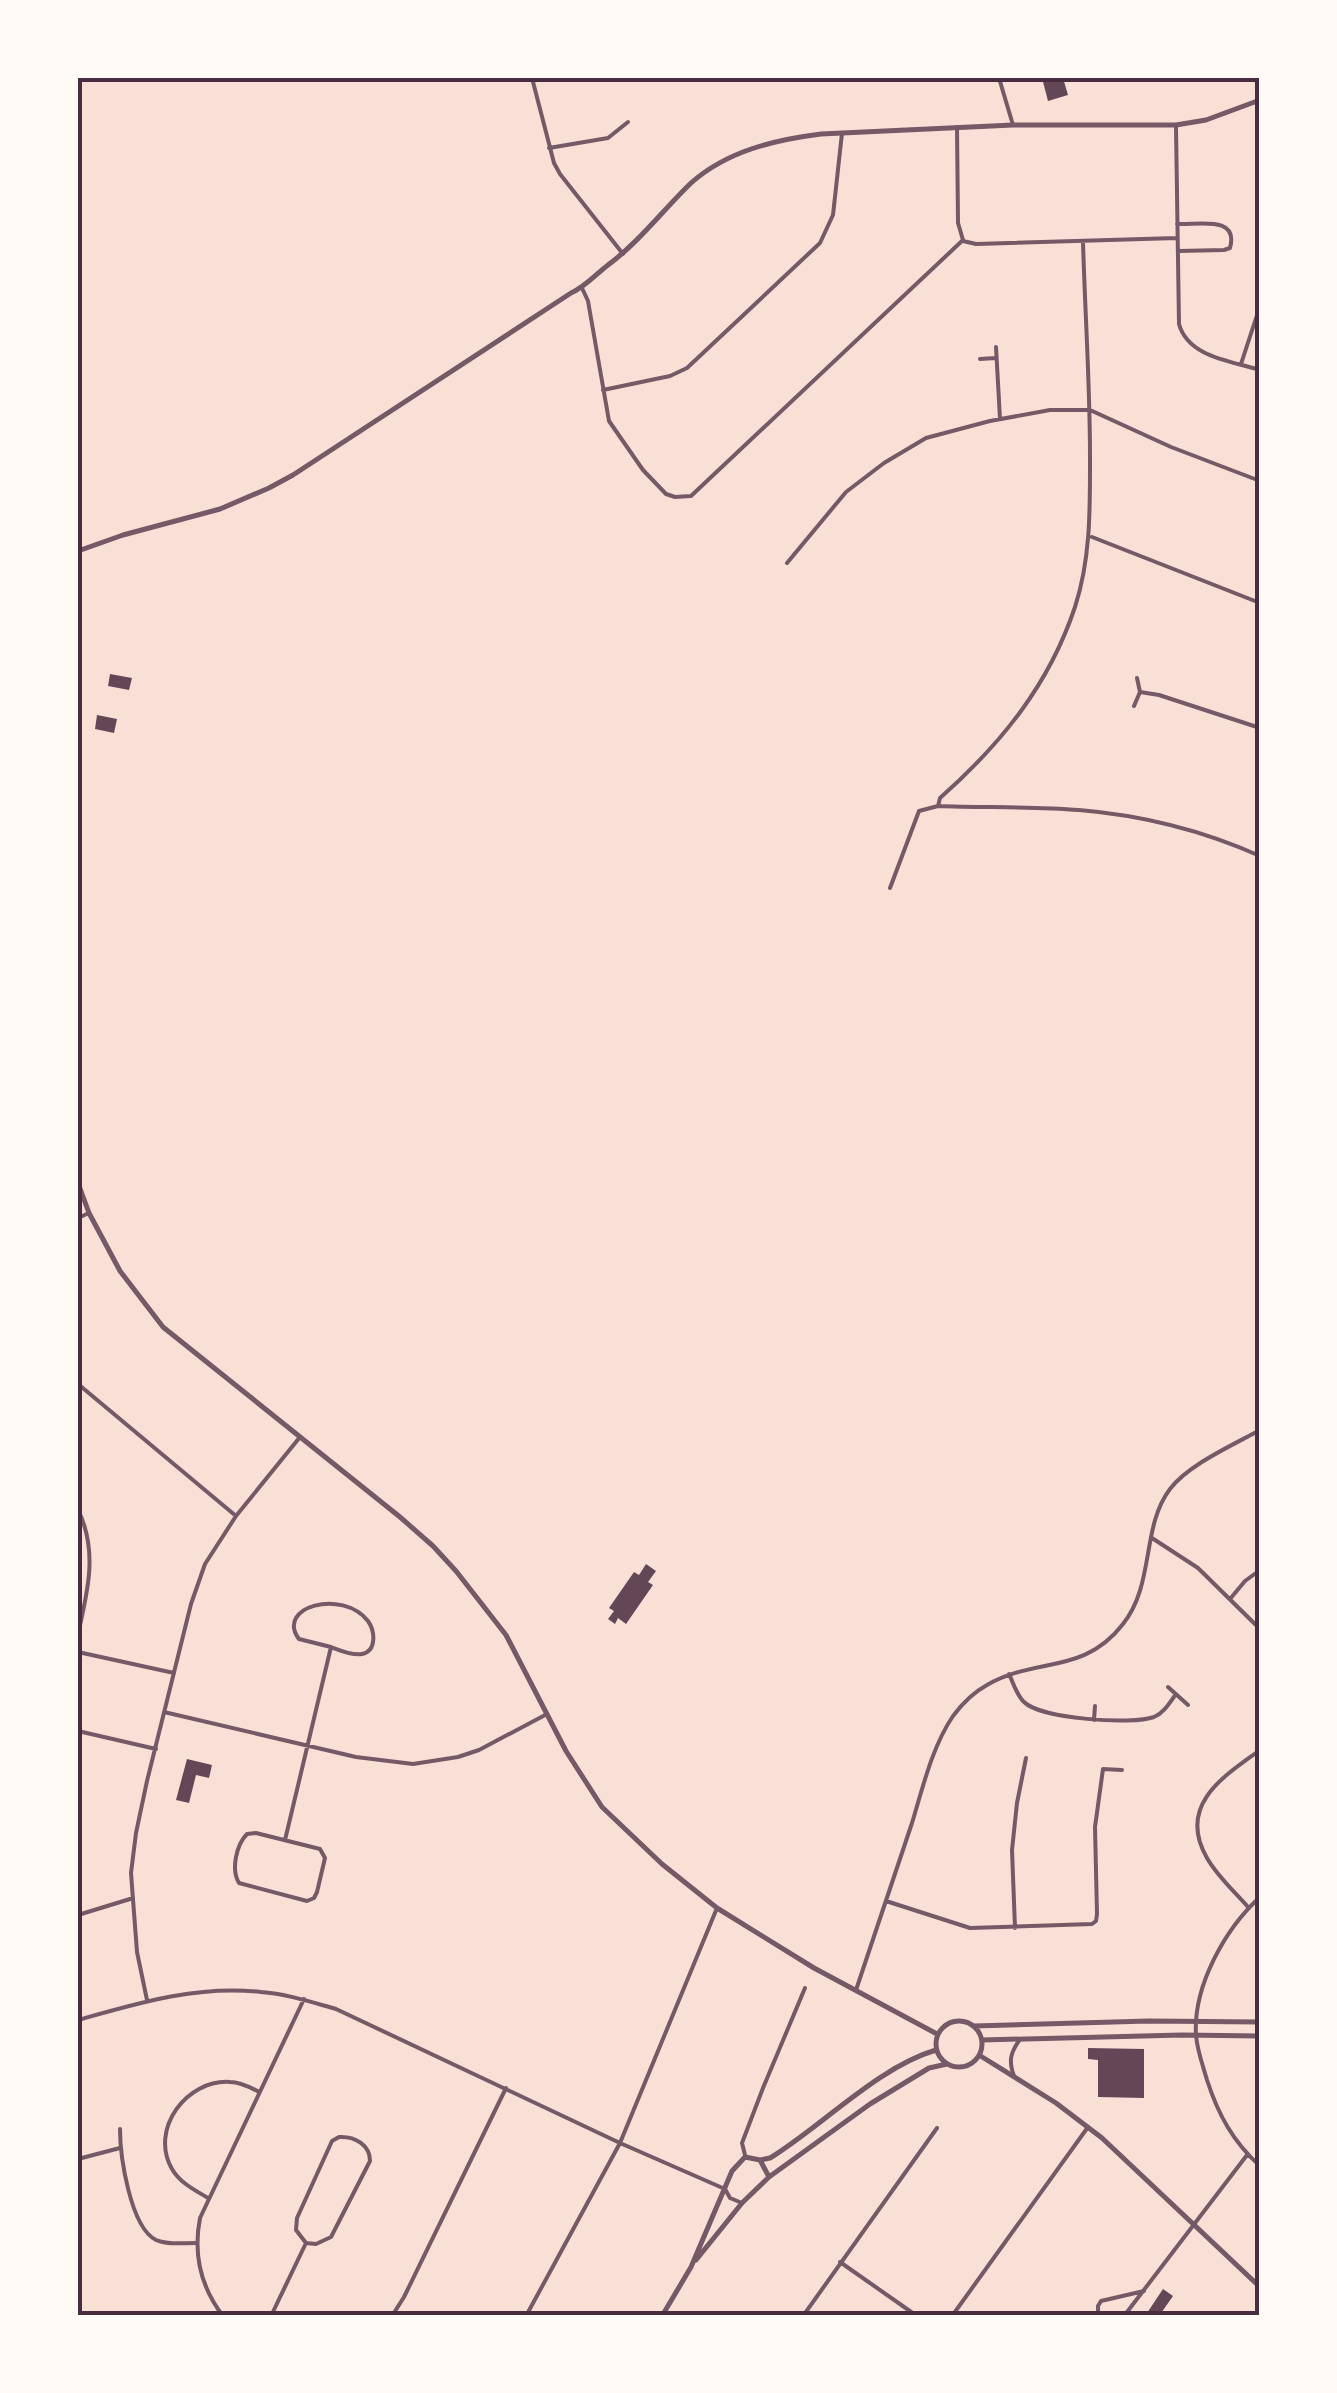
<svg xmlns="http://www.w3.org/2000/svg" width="1337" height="2393" font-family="Quicksand,sans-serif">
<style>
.building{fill:#644757}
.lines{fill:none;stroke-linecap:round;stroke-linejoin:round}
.minor{stroke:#755966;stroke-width:4}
.tertiary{stroke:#755966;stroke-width:5}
.neatline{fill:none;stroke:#4a2c40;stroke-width:4}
</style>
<rect width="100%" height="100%" fill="#f7e1d7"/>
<path class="building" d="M 1042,78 L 1063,78 L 1068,95 L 1048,101 Z
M 110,674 L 132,678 L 129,690 L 108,686 Z
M 97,715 L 117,719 L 114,733 L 95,729 Z
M 646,1564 L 656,1571 L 648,1582 L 653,1585 L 626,1624 L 618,1618 L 615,1624 L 608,1619 L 614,1611 L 609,1608 L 634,1572 L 639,1575 Z
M 187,1759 L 212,1765 L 209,1778 L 196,1775 L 189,1803 L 176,1800 Z
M 1088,2048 L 1144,2049 L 1144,2098 L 1098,2097 L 1098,2060 L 1088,2059 Z
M 1163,2289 L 1173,2296 L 1159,2316 L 1145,2316 Z"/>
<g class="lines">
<path class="minor" d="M 532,78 L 554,163 L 560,174 L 623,254
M 999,78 L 1013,125
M 957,127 L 958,223 L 963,240
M 1176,127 L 1179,324 C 1188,357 1231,361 1260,370
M 549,148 L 608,138 L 628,122
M 1177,224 C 1199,225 1239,215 1230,248 L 1224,250 L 1178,251
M 963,241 L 976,244 L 1177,238
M 582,288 L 588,301 L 609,421 L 643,470 L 666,494 L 675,497 L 691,496 L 963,240
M 996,347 L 1000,419
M 980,359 L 996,358
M 1241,364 L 1260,306
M 603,390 L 670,376 L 687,368 L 820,243 L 833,215 L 842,133
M 1092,537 L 1260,603
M 787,563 L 846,492 L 884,463 L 926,438 L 990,421 L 1050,410 L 1090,410 L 1171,447 L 1260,481
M 1137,678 L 1140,692 L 1159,695 L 1260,728
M 1134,706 L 1140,692
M 938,806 L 940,798 C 1001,744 1049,685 1075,607 C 1091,558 1090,507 1090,456 C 1090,384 1085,313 1083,242
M 890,888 L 919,811 L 938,806 C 985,808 1032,806 1079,810 C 1140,815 1204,831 1260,856
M 78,1218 L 89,1213
M 78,1384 L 236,1516
M 78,1510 C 98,1550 88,1591 78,1634
M 1152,1538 L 1198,1568 L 1260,1629
M 1230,1599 L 1245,1581 L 1260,1570
M 78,1652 L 174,1673
M 1009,1674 C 1013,1682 1017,1696 1024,1702 C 1041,1719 1132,1725 1154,1717 C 1164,1713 1170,1702 1176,1694
M 1168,1687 L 1188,1705
M 164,1712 L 356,1757 L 413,1764 L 458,1757 L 479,1750 L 547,1714
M 1094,1720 L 1095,1706
M 78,1731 L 156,1749
M 256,1833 L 320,1849 L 325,1858 L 317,1892 L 314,1898 L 307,1901 L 239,1883 C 231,1870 236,1845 247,1834 Z
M 285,1840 L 331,1647 C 339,1650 353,1656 362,1654 C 377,1651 375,1631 368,1621 C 342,1588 275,1607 299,1639 L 331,1647
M 1260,1897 C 1225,1929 1193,1986 1196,2035 C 1197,2050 1203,2066 1207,2080 C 1218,2114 1233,2142 1260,2166
M 886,1901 L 970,1928 L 1092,1924 L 1096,1921 L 1097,1914 L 1095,1827 L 1103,1769 L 1122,1770
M 1248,1907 C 1235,1892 1217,1876 1207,1858 C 1177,1806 1222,1777 1260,1750
M 78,1915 L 130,1899
M 1015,1928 L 1012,1850 L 1017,1803 L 1026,1758
M 856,1990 C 875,1934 893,1878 912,1823 C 923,1787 932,1747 953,1716 C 962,1704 974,1692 987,1685 C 1035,1657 1084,1675 1123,1624 C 1155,1584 1141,1527 1170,1489 C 1188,1465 1233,1445 1260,1430
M 147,2000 L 137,1952 L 131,1873 L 136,1833 L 147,1781 L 191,1604 L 205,1564 L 236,1516 L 300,1437
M 78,2020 C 138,2003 197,1985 261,1992 C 287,1994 311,2002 336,2009 L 620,2143 L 725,2189 L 730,2198 L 742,2203
M 1014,2076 C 1008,2060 1011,2052 1020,2039
M 120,2129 C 120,2155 130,2227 156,2240 C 167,2245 183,2243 195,2243
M 339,2137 C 355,2136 370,2145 370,2161 L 331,2237 L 316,2244 L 306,2243 L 296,2230 L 297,2218 L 332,2141 Z
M 745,2155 L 742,2143 L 763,2088 L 805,1988
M 78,2159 L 120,2148
M 208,2198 C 195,2190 180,2183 172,2169 C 149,2129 187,2079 230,2082 C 240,2082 250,2087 259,2092
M 840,2262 L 917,2316
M 78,2309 L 83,2316
M 223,2316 C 200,2286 193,2254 200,2218 L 304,1999
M 271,2316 L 306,2243
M 392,2316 L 404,2297 L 506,2088
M 526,2316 L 620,2143 L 717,1908
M 803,2316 L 937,2128
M 952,2316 L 1088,2127
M 1098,2316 L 1098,2306 L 1101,2301 L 1144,2291
M 1124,2316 L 1247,2155"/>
<path class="tertiary" d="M 78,551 L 123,535 L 220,509 L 269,488 L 293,475 L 571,293 C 585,287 595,275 608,265 C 639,242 663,210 691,183 C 727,151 774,140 821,134 L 1013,125 L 1176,125 L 1206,120 L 1260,100
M 78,1183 L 89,1213 L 120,1271 L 163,1327 L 400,1517 L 433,1546 L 456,1571 L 506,1635 L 566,1751 L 602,1807 L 662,1864 L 717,1908 L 814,1968 L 937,2034
M936 2044a23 23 0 1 1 46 0a23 23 0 1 1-46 0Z
M 974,2026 L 1149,2021 L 1260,2022
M 982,2040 L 1182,2035 L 1260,2036
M 979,2055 L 1056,2103 L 1102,2138 L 1260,2287
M 760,2160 L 769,2177
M 696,2260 L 742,2203 L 769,2177 L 870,2104 L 929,2068 L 947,2064
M 662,2316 L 691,2267 L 732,2171 L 745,2157 L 760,2160 L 770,2158 C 822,2126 878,2067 936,2050"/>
</g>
<rect width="1337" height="2393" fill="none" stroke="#fffaf5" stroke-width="160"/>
<rect x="80" y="80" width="1177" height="2233" class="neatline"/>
</svg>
